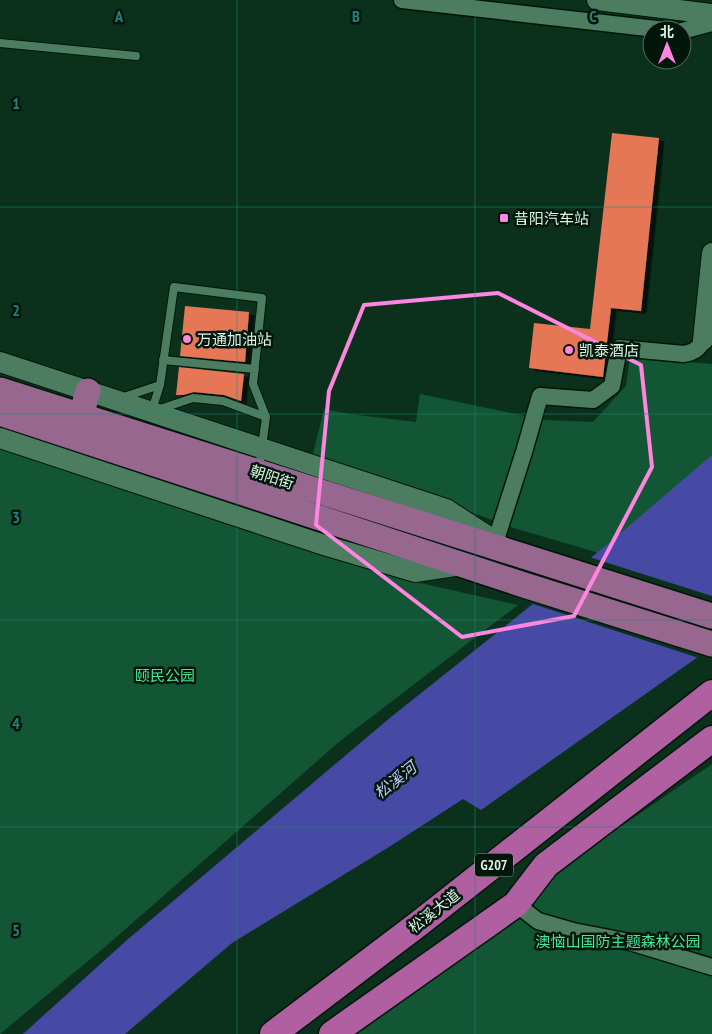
<svg xmlns="http://www.w3.org/2000/svg" width="712" height="1034" font-family="'PT Sans Narrow','Noto Sans SC',sans-serif">
<style>
.green{fill:#135636}
.water{fill:#464aa5}
.pier{fill:#0b311d}
.building{fill:#e57756;filter:url(#shadow)}
.lines{fill:none;stroke-linecap:round;stroke-linejoin:round}
.service-casing{stroke:#00170a;stroke-width:10}
.minor-casing{stroke:#00170a;stroke-width:19}
.tertiary-casing{stroke:#00170a;stroke-width:22}
.primary-casing{stroke:#00170a;stroke-width:28}
.trunk-casing{stroke:#00170a;stroke-width:29}
.service{stroke:#4d7d61;stroke-width:8}
.minor{stroke:#4d7d61;stroke-width:16}
.tertiary{stroke:#4d7d61;stroke-width:20}
.primary{stroke:#976790;stroke-width:25}
.trunk{stroke:#b060a0;stroke-width:26}
.marked{fill:none;stroke:#fe85e0;stroke-width:4;stroke-linejoin:round}
.grid{fill:none;stroke:#23837a;stroke-width:1;stroke-opacity:0.55}
.poi-dot{fill:#fe85e0;stroke:#03160b;stroke-width:2}
.labels{text-anchor:middle;dominant-baseline:central;stroke-width:5;stroke-linejoin:round;paint-order:stroke}
.shield{fill:#03160b;stroke:#9ab1a3;stroke-width:1}
.shield-label{font-size:14px;font-weight:bold;fill:#dbf4e4}
.poi-label{font-size:15px;fill:#dbf4e4;stroke:#03160b;text-anchor:start}
.street-label{font-size:15px;fill:#dbf4e4;stroke:#03160b}
.park-label{font-size:15px;fill:#45e899;stroke:#03160b}
.water-label{font-size:16px;font-style:italic;fill:#bdc5f6;stroke:#03160b}
.grid-label{font-size:16px;text-anchor:middle;font-weight:bold;fill:#23837a;stroke:#03160b;stroke-width:5;stroke-linejoin:round;paint-order:stroke}
</style>
<defs>
<filter id="shadow"><feDropShadow dx="5.5" dy="3" stdDeviation="0" flood-color="#0009"/></filter>
</defs>
<rect width="100%" height="100%" fill="#0b311d"/>
<path class="green" d="M 630,357 L 712,364 L 712,478 L 616,558 L 514,528 L 313,454 L 324,409 L 349,414 L 416,422 L 420,394 L 544,420 L 593,422 L 626,386 Z
M 0,448 L 420,583 L 518,605 L 340,741 L 105,947 L 0,1034 Z
M 712,764 L 712,1034 L 333,1034 L 461,936 Z"/>
<path class="water" d="M 712,455 L 712,647 L 481,810 L 463,799 L 389,847 L 232,943 L 125,1034 L 23,1034 L 127,940 L 391,717 L 608,544 Z"/>
<path class="pier" d="M 589,557 L 712,596 L 712,651 L 702,659 L 530,603 Z"/>
<path class="building" d="M 612,133 L 659,138 L 641,311 L 611,308 L 603,377 L 529,368 L 534,323 L 590,329 Z
M 185,306 L 249,312 L 245,362 L 180,356 Z
M 179,367 L 244,374 L 241,401 L 224,395 L 194,392 L 183,395 L 176,395 Z"/>
<g class="lines">
<defs>
<path id="service" d="M 0,43 L 136,56
M 163,360 L 255,369
M 124,397 L 160,385
M 160,409 L 193,398 L 223,401 L 266,417
M 152,410 L 160,385 L 174,287 L 262,298 L 253,384 L 266,417 L 259,469"/>
<path id="minor" d="M 402,0 L 665,30
M 682,31 L 712,23
M 494,546 L 524,452 L 540,396 L 593,400 L 612,386 L 619,348 L 684,354 C 694,352 699,349 703,340
M 516,904 L 538,921 L 573,931 L 630,942 L 712,967"/>
<path id="tertiary" d="M 597,0 L 712,14
M 703,340 L 712,253
M 0,362 L 446,509 L 497,542
M 0,438 L 327,546 L 415,572 L 461,565"/>
<path id="primary" d="M 0,390 L 712,616
M 0,413 L 524,585 L 712,644
M 81,416 L 88,391"/>
<path id="trunk" d="M 273,1034 L 417,925 L 712,693
M 332,1034 L 516,904 L 546,865 L 712,739"/>
</defs>
<use href="#service" class="service-casing"/>
<use href="#minor" class="minor-casing"/>
<use href="#tertiary" class="tertiary-casing"/>
<use href="#primary" class="primary-casing"/>
<use href="#trunk" class="trunk-casing"/>
<use href="#service" class="service"/>
<use href="#minor" class="minor"/>
<use href="#tertiary" class="tertiary"/>
<use href="#primary" class="primary"/>
<use href="#trunk" class="trunk"/>
</g>
<path class="marked" d="M 498,293 L 641,365 L 652,467 L 574,616 L 462,637 L 316,525 L 329,391 L 364,305 Z"/>
<path class="grid" d="M 237,0 L 237,1034M 475,0 L 475,1034M 0,207 L 712,207M 0,414 L 712,414M 0,620 L 712,620M 0,827 L 712,827"/>
<g class="poi-dot">
<rect x="499" y="213" width="10" height="10" rx="2.5"/>
<circle cx="187" cy="339" r="5"/>
<circle cx="569" cy="350" r="5"/>
</g>
<g class="labels">
<rect class="shield" x="475" y="853.5" width="38" height="23" rx="4"/>
<g class="shield-label">
<text x="494" y="865">G207</text>
</g>
<g class="poi-label">
<text x="514" y="218">昔阳汽车站</text>
<text x="197" y="339">万通加油站</text>
<text x="579" y="350">凯泰酒店</text>
</g>
<g class="street-label">
<text transform="translate(272 477) rotate(18)">朝阳街</text>
<text transform="translate(434 911) rotate(-38)">松溪大道</text>
</g>
<g class="park-label">
<text x="165" y="675">颐民公园</text>
<text x="618" y="941">澳恼山国防主题森林公园</text>
</g>
<g class="water-label">
<text transform="translate(395 780) rotate(-38)">松溪河</text>
</g>
</g>
<g class="grid-label">
<text x="119" y="22">A</text>
<text x="356" y="22">B</text>
<text x="593" y="22">C</text>
<text x="16" y="109">1</text>
<text x="16" y="316">2</text>
<text x="16" y="523">3</text>
<text x="16" y="729">4</text>
<text x="16" y="936">5</text>
</g>
<g transform="translate(667 45)"><circle r="24" fill="#03160b" stroke="#596f62"/>
<path d="M0-4L9 19L0 12L-9 19Z" fill="#fe85e0"/>
<text y="-8" font-size="14" font-weight="bold" text-anchor="middle" fill="#dbf4e4">北</text>
</g>
</svg>
